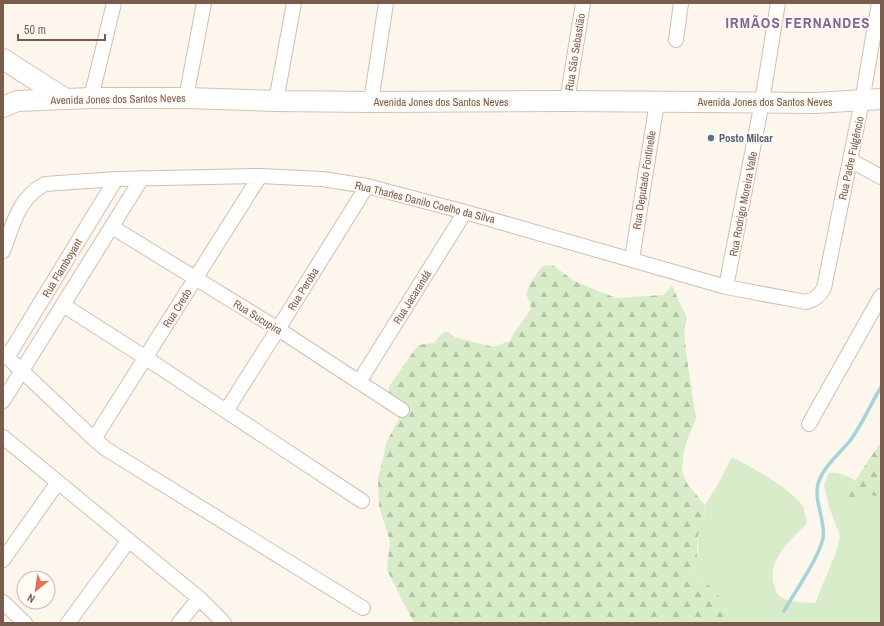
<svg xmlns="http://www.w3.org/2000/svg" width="884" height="626" font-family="'Archivo Narrow',sans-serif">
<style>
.green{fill:#d8ecc9}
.forest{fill:url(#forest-firs)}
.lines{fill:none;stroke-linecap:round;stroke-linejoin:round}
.stream{stroke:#a5d3da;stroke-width:3.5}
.street-casing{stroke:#d1beb0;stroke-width:16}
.secondary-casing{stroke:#d6c0b0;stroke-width:22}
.street{stroke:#fff;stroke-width:14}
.secondary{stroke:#fff;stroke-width:20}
.service-dot{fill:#5c6f8a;stroke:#fffaf3;stroke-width:1.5}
.labels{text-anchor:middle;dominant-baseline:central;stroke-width:4;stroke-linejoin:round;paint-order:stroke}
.street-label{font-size:11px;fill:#7a5c4d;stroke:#fffaf3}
.service-label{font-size:11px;font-weight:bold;fill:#4e5e75;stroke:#fffaf3;text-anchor:start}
.district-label{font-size:15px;font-weight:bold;letter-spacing:1px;fill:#846695;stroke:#fffaf3}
</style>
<defs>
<pattern id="forest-firs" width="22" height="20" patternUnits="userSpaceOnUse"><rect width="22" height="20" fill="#d8ecc9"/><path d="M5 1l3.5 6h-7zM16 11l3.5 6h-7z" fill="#b4c2a5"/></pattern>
</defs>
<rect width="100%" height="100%" fill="#fdf6ec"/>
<path class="green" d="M 732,457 C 758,471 784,484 804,507 L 804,511 L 807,523 C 792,539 766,560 774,585 C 776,593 779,597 787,600 C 795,603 806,602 815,603 L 837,550 L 840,536 L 829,507 L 824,485 L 829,473 C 839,472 846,475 855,480 L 846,494 L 858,505 L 863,499 L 871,495 L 881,497 L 881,623 L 731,623 C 725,612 721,595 711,587 C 705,582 696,580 690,573 C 692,567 697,561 698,555 C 700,543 694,530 704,521 L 705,505 L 718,484 Z"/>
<path class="forest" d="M 547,265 L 554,266 L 574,281 L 616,298 L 663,295 L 672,286 L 687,318 L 684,329 L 686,352 L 696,419 L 685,445 L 683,460 L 682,472 L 688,485 L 705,505 L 704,521 C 695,529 698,551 697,563 L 692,568 L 690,573 C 696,580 704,582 711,587 C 721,595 725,612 731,623 L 414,623 L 387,570 L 390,541 L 379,506 L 378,479 L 387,441 L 399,419 C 393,408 386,398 390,385 L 418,345 L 434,343 L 443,332 L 449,332 L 454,337 L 493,347 C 499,346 504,342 510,341 C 515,329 524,320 531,309 L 530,303 L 526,294 L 530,284 L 541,267 Z
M 881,442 L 881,497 L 871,495 C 864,499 859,505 852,507 L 845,501 L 846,494 Z"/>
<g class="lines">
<path class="stream" d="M 784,611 C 794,593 819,558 823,538 C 826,520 812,499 819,481 C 825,464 842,452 852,438 C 863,422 871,404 881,387"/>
<defs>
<path id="street" d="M 676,40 L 681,3
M 91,98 L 114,3
M 186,98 L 204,3
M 276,101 L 294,3
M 567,101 L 583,3
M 371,102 L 386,3
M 850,160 L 881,177
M 112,227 L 278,329 L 402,410
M 3,251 C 13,225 18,198 45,184 L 116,179 L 260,176 L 322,179 L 367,186 L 465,212 L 726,287 L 806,302 C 814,300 820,296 824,288 L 862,101 L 879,3
M 632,259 L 657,102
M 726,287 L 762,102 L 778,3
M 63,305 L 146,358 L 362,501
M 3,353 L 94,439 L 106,449 L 363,608
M 8,356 L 116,179
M 359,382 L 465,212
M 3,401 L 142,178
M 226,411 L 278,329 L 367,186
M 809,424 L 881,296
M 3,437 L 199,598 L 224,623
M 94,439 L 260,176
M 3,560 L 58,482
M 3,602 L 25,623
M 68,623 L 129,540
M 179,623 L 199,598"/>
<path id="secondary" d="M 3,59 L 64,98
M 3,107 L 17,101 L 91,98 L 186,98 L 276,101 L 371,102 L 567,101 L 815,103 L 881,99"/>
</defs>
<use href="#street" class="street-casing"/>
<use href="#secondary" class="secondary-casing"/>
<use href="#street" class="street"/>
<use href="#secondary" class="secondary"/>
</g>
<circle class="service-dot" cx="711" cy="138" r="4"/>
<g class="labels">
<g class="street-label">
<text transform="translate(575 52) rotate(-81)">Rua São Sebastião</text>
<text transform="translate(118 99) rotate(-1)">Avenida Jones dos Santos Neves</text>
<text x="441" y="102">Avenida Jones dos Santos Neves</text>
<text x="765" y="102">Avenida Jones dos Santos Neves</text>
<text transform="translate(851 158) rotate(-78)">Rua Padre Fulgêncio</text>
<text transform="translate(644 180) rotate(-81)">Rua Deputado Fontinelle</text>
<text transform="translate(425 202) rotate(14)">Rua Tharles Danilo Coelho da Silva</text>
<text transform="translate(743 204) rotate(-79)">Rua Rodrigo Moreira Valle</text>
<text transform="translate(62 268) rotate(-59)">Rua Flamboyant</text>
<text transform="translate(303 289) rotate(-58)">Rua Peroba</text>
<text transform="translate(412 297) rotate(-58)">Rua Jacarandá</text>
<text transform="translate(177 308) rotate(-58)">Rua Credo</text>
<text transform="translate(258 317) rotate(32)">Rua Sucupira</text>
</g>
<g class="service-label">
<text x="719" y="138">Posto Milcar</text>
</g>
<g class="district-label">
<text x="798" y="22">IRMÃOS FERNANDES</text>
</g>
</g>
<rect width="884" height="626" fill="none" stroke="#7a5c4d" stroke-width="8"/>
<g transform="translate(36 590) rotate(210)"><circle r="19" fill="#fffaf3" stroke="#cabbb1"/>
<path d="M0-3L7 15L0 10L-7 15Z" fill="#e76f51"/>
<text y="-6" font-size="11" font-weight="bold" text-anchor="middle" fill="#7a5c4d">N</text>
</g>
<path d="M18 34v6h87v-6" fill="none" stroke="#7a5c4d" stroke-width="2"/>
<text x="24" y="34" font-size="12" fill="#7a5c4d" stroke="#fffaf3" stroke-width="3" paint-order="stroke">50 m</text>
</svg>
